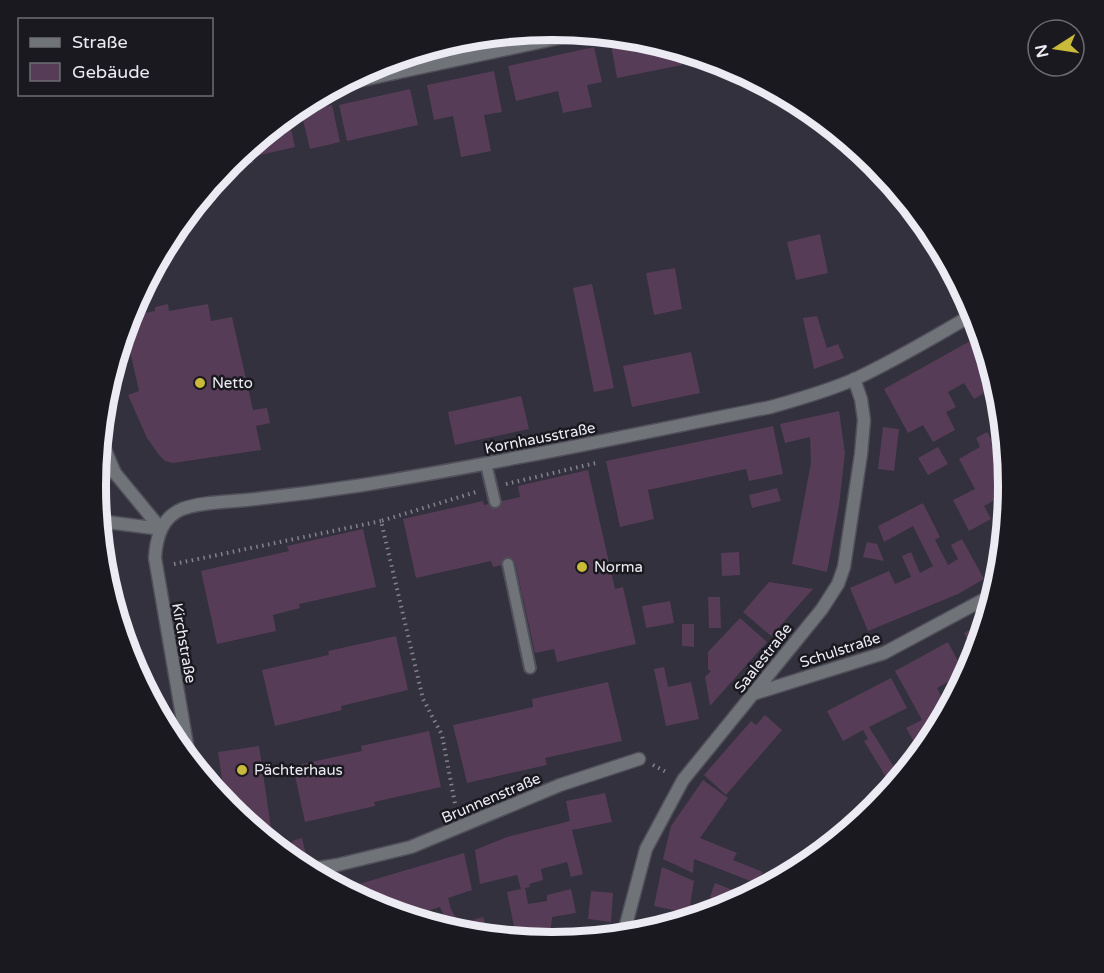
<svg xmlns="http://www.w3.org/2000/svg" width="1104" height="973" font-family="'Varela Round',sans-serif">
<style>
.building{fill:#573c58}
.lines{fill:none;stroke-linecap:round;stroke-linejoin:round}
.service-casing{stroke:#504f5a;stroke-width:14}
.minor-casing{stroke:#504f5a;stroke-width:15}
.path{stroke:#84838d;stroke-width:4;stroke-dasharray:1.5 4.5;stroke-linecap:butt}
.service{stroke:#707479;stroke-width:10}
.minor{stroke:#707479;stroke-width:12}
.poi-dot{fill:#caba3a;stroke:#1a191f;stroke-width:2}
.labels{text-anchor:middle;dominant-baseline:central;stroke-width:5;stroke-linejoin:round;paint-order:stroke}
.poi-label{font-size:15px;fill:#ecebf3;stroke:#1a191f;text-anchor:start}
.street-label{font-size:15px;fill:#ecebf3;stroke:#1a191f}
.rim{fill:none;stroke:#ecebf3;stroke-width:8}
</style>
<rect width="100%" height="100%" fill="#32313d"/>
<path class="building" d="M 642,39 L 679,50 L 682,65 L 617,78 L 611,45 Z
M 594,47 L 602,82 L 587,85 L 592,107 L 563,113 L 558,91 L 516,101 L 508,66 Z
M 699,56 L 723,64 L 702,68 Z
M 494,71 L 502,112 L 484,115 L 491,151 L 461,157 L 453,116 L 434,120 L 427,85 Z
M 410,89 L 418,125 L 347,141 L 339,105 Z
M 332,105 L 340,142 L 310,149 L 301,112 Z
M 288,116 L 295,147 L 252,157 L 253,163 L 226,168 Z
M 820,234 L 828,273 L 796,280 L 787,242 Z
M 675,268 L 682,309 L 654,315 L 646,273 Z
M 592,284 L 614,388 L 594,392 L 573,288 Z
M 168,304 L 169,311 L 208,304 L 211,321 L 232,317 L 253,410 L 267,408 L 270,423 L 256,426 L 261,450 L 173,463 L 165,461 L 159,455 L 147,438 L 128,395 L 139,391 L 125,329 L 129,316 L 155,311 L 155,307 Z
M 817,316 L 827,348 L 838,344 L 844,358 L 814,369 L 803,318 Z
M 981,335 L 999,397 L 993,388 L 974,399 L 964,383 L 948,392 L 956,407 L 946,412 L 955,430 L 933,442 L 923,425 L 908,433 L 884,389 Z
M 691,352 L 700,393 L 632,407 L 623,366 Z
M 521,396 L 529,429 L 455,445 L 448,412 Z
M 839,411 L 845,453 L 839,506 L 827,572 L 792,564 L 811,463 L 810,437 L 785,443 L 780,424 Z
M 1002,417 L 1006,457 L 1004,458 L 1006,463 L 1008,483 L 1003,486 L 1005,490 L 993,496 L 995,500 L 984,506 L 991,519 L 969,531 L 953,500 L 975,489 L 959,459 L 980,447 L 976,438 L 987,432 L 991,439 L 1001,434 L 994,422 Z
M 773,426 L 783,474 L 749,481 L 746,469 L 648,490 L 654,519 L 620,527 L 606,461 Z
M 883,427 L 899,429 L 894,471 L 878,469 Z
M 938,447 L 948,464 L 928,475 L 918,458 Z
M 588,470 L 615,589 L 623,587 L 636,644 L 557,662 L 554,649 L 535,653 L 515,562 L 493,567 L 491,561 L 416,578 L 403,519 L 483,501 L 484,505 L 520,497 L 518,486 Z
M 777,488 L 781,501 L 752,508 L 749,495 Z
M 923,503 L 940,537 L 935,540 L 948,565 L 958,559 L 951,545 L 962,539 L 984,579 L 958,594 L 868,631 L 850,588 L 889,571 L 895,584 L 911,577 L 902,556 L 911,552 L 920,573 L 933,566 L 913,526 L 884,542 L 878,526 Z
M 1006,516 L 1005,525 L 1003,542 L 996,528 L 1004,524 L 1001,519 Z
M 363,529 L 376,587 L 299,604 L 300,608 L 273,615 L 276,631 L 217,644 L 201,571 L 289,551 L 287,546 Z
M 867,542 L 877,544 L 884,561 L 863,557 Z
M 739,552 L 740,575 L 722,576 L 721,553 Z
M 769,582 L 813,589 L 771,636 L 743,612 Z
M 708,597 L 720,597 L 721,628 L 709,628 Z
M 670,601 L 674,623 L 646,628 L 642,606 Z
M 740,618 L 767,642 L 710,706 L 705,677 L 711,671 L 708,669 L 708,652 Z
M 986,621 L 983,629 L 976,655 L 964,633 Z
M 682,624 L 694,624 L 694,647 L 682,646 Z
M 396,636 L 408,690 L 341,706 L 342,710 L 275,726 L 262,670 L 329,655 L 328,651 Z
M 948,642 L 964,673 L 937,688 L 948,709 L 943,719 L 926,728 L 932,739 L 921,754 L 906,728 L 922,720 L 895,671 Z
M 664,667 L 668,687 L 691,682 L 699,719 L 666,726 L 654,669 Z
M 891,678 L 907,708 L 869,727 L 896,770 L 886,777 L 864,741 L 868,739 L 863,730 L 843,741 L 827,711 Z
M 608,682 L 622,741 L 545,758 L 547,765 L 467,783 L 453,725 L 533,707 L 532,699 Z
M 765,715 L 782,730 L 726,795 L 704,775 L 751,721 L 756,725 Z
M 429,731 L 441,787 L 374,802 L 375,806 L 305,822 L 293,766 L 362,751 L 361,746 Z
M 259,746 L 271,828 L 254,830 L 226,806 L 218,752 Z
M 703,780 L 728,798 L 700,838 L 737,853 L 733,860 L 763,872 L 758,884 L 694,859 L 693,873 L 663,859 L 671,826 Z
M 605,793 L 612,822 L 572,830 L 583,874 L 571,877 L 567,862 L 541,869 L 543,880 L 529,884 L 530,887 L 525,888 L 528,904 L 547,901 L 547,895 L 571,889 L 576,913 L 552,917 L 551,928 L 516,936 L 507,892 L 521,889 L 517,875 L 480,884 L 475,850 L 507,837 L 570,821 L 566,801 Z
M 302,838 L 306,855 L 296,858 L 292,841 Z
M 464,853 L 472,890 L 448,898 L 451,909 L 462,929 L 457,933 L 451,931 L 440,907 L 407,917 L 377,908 L 342,889 Z
M 662,867 L 694,881 L 690,905 L 711,913 L 690,919 L 680,915 L 681,912 L 654,906 Z
M 715,883 L 735,891 L 730,905 L 710,897 Z
M 591,891 L 613,893 L 611,922 L 588,919 Z
M 483,917 L 490,937 L 478,936 L 473,920 Z"/>
<g class="lines">
<defs>
<path id="service" d="M 486,464 L 495,502
M 508,564 L 530,668"/>
<path id="minor" d="M 339,85 L 582,33
M 100,438 L 115,473 L 161,529
M 99,521 L 161,529
M 756,693 L 884,653 L 994,594
M 190,762 L 155,558 C 156,539 162,517 182,509 C 201,502 226,502 246,500 C 285,496 324,491 363,485 C 500,463 635,434 771,407 C 799,399 828,391 855,379 C 896,360 935,336 974,314
M 306,870 L 337,865 L 411,847 L 560,785 L 639,759
M 623,936 L 646,849 L 683,780 L 822,609 L 838,584 L 844,567 L 861,454 L 864,420 L 861,399 L 854,379"/>
</defs>
<use href="#service" class="service-casing"/>
<use href="#minor" class="minor-casing"/>
<path class="path" d="M 506,484 L 596,463
M 174,564 L 381,521
M 653,765 L 668,773
M 456,809 L 442,735 L 423,699 L 381,521 L 476,492"/>
<use href="#service" class="service"/>
<use href="#minor" class="minor"/>
</g>
<g class="poi-dot">
<circle cx="200" cy="383" r="6"/>
<circle cx="582" cy="567" r="6"/>
<circle cx="242" cy="770" r="6"/>
</g>
<g class="labels">
<g class="poi-label">
<text x="212" y="383">Netto</text>
<text x="594" y="567">Norma</text>
<text x="254" y="770">Pächterhaus</text>
</g>
<g class="street-label">
<text transform="translate(540 438) rotate(-11)">Kornhausstraße</text>
<text transform="translate(184 643) rotate(80)">Kirchstraße</text>
<text transform="translate(840 650) rotate(-18)">Schulstraße</text>
<text transform="translate(763 658) rotate(-52)">Saalestraße</text>
<text transform="translate(491 798) rotate(-23)">Brunnenstraße</text>
</g>
</g>
<path d="M0 0H1104V973H0ZM106 486a446 446 0 1 1 892 0a446 446 0 1 1-892 0Z" fill="#1a191f" fill-rule="evenodd"/>
<path class="rim" d="M106 486a446 446 0 1 1 892 0a446 446 0 1 1-892 0Z"/>
<rect x="18" y="18" width="195" height="78" fill="#1a191f" stroke="#6e6d74" stroke-width="1.5"/>
<rect x="30" y="38" width="30" height="9" fill="#707479" stroke="#6e6d74" stroke-width="1.5"/>
<text x="72" y="48" font-size="18" fill="#ecebf3">Straße</text>
<rect x="30" y="63" width="30" height="18" fill="#573c58" stroke="#6e6d74" stroke-width="1.5"/>
<text x="72" y="78" font-size="18" fill="#ecebf3">Gebäude</text>
<g transform="translate(1056 48) rotate(258)"><circle r="28" fill="#1a191f" stroke="#6e6d74" stroke-width="1.5"/>
<path d="M0-4.5L10 22L0 15L-10 22Z" fill="#caba3a"/>
<text y="-9" font-size="16" font-weight="bold" text-anchor="middle" fill="#ecebf3">N</text>
</g>
</svg>
